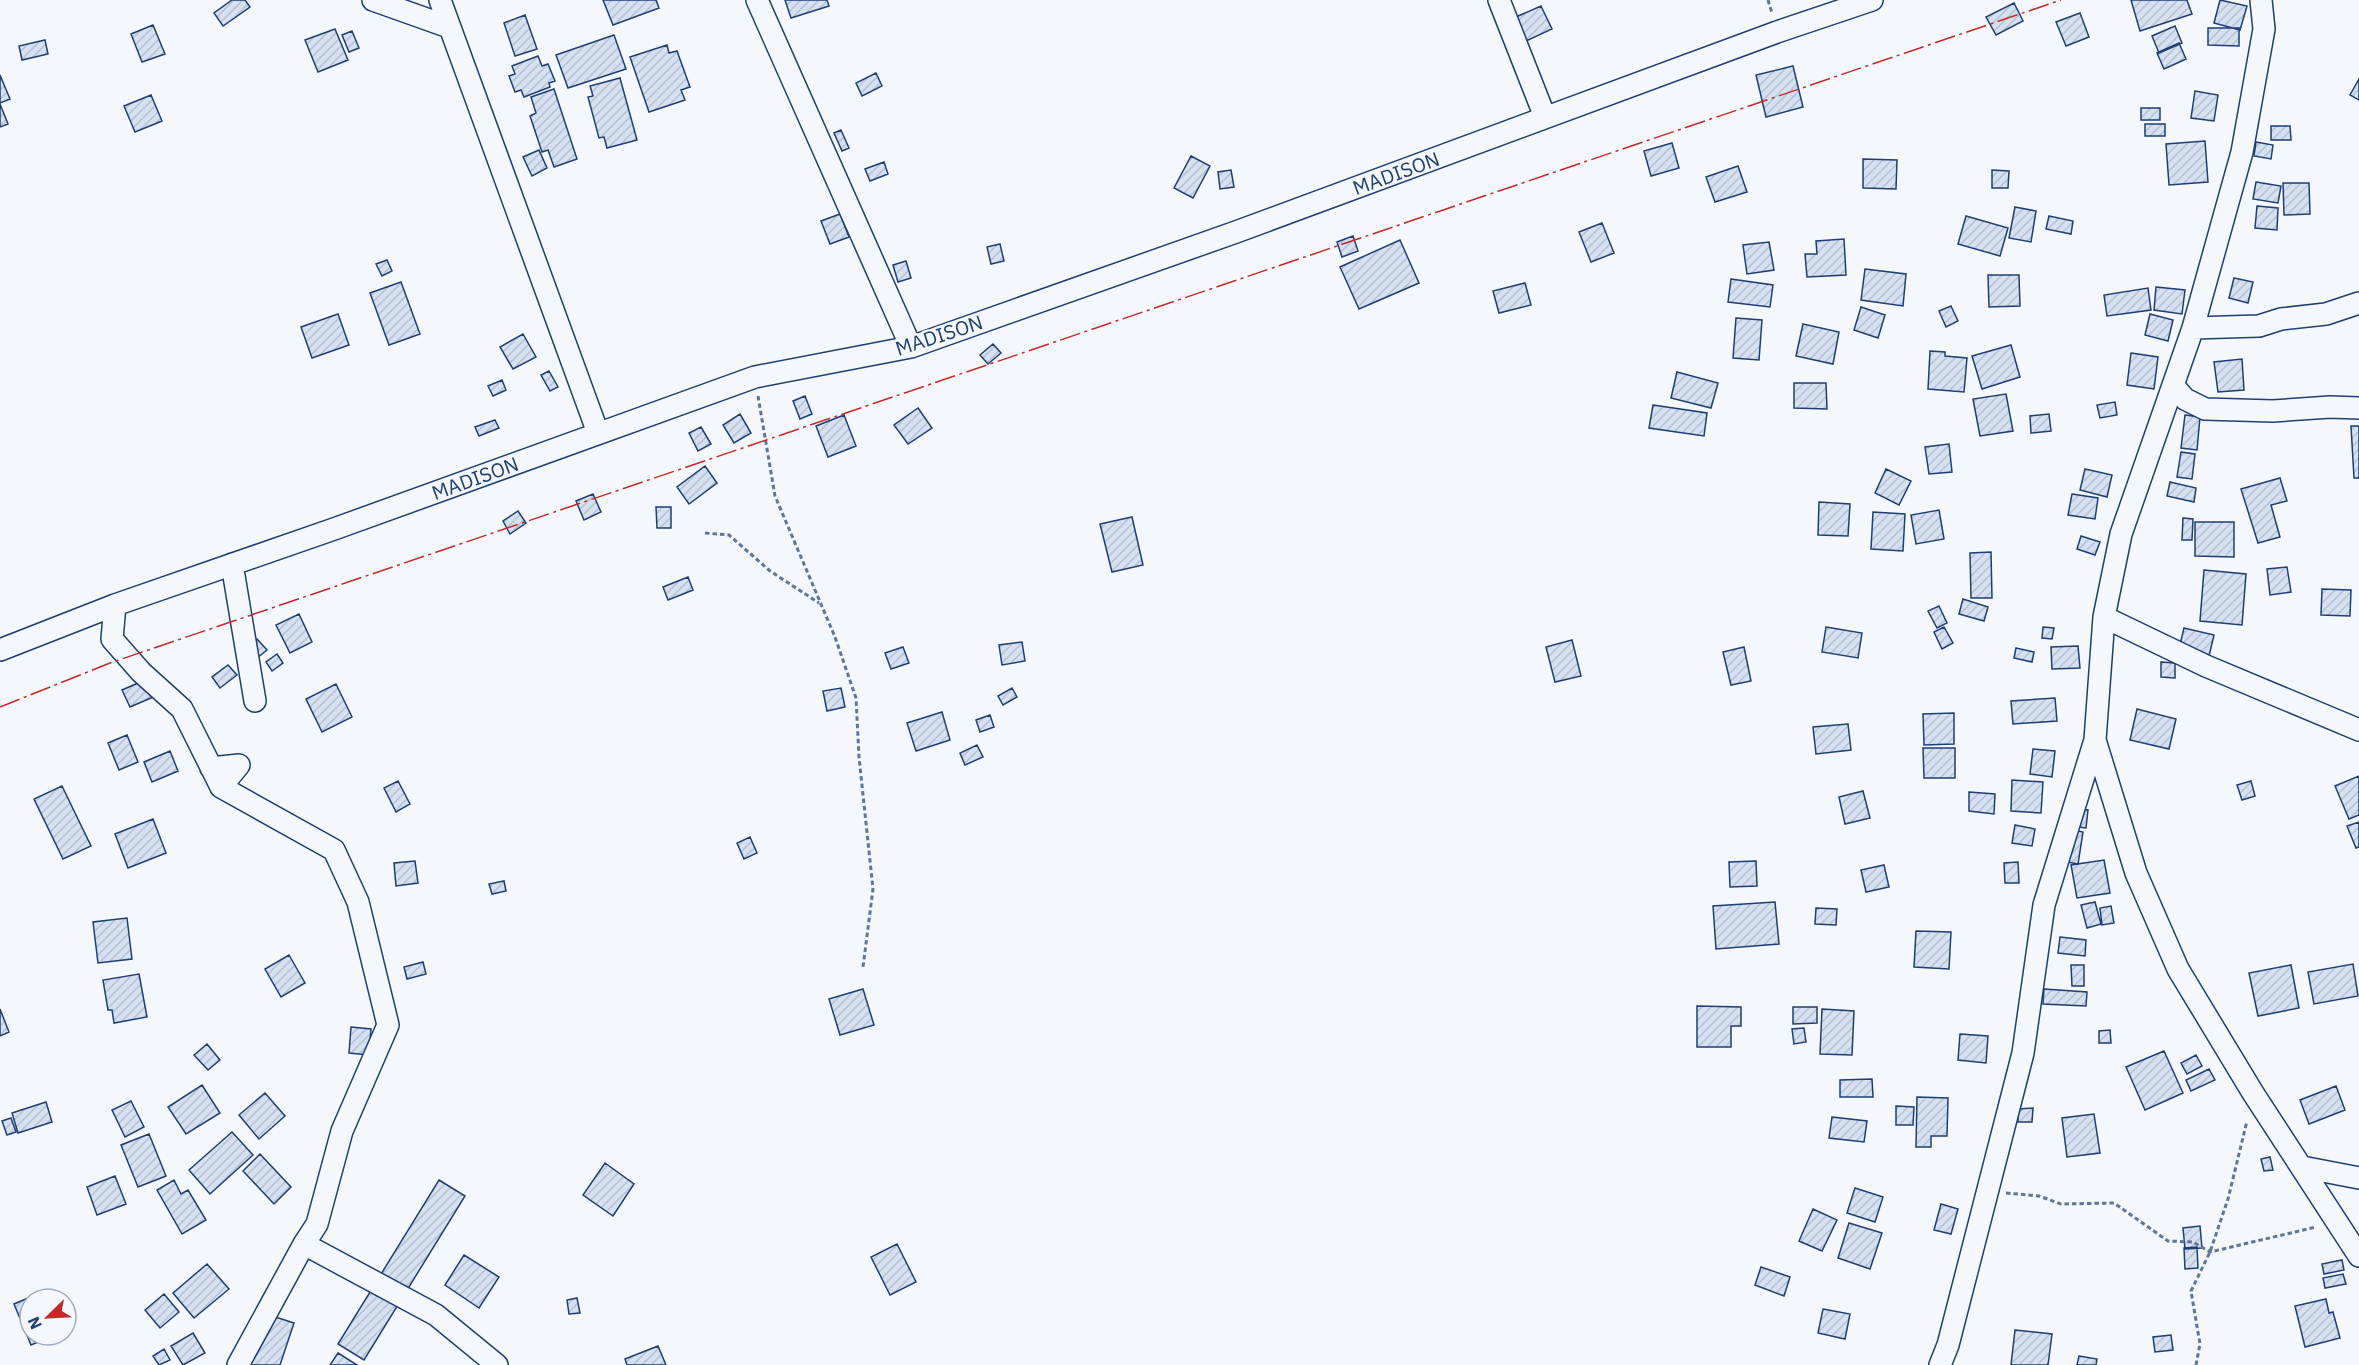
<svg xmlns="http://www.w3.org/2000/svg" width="2359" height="1365" font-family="'IBM Plex Sans',sans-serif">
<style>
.building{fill:url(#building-hatch);stroke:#1d3f73;stroke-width:1.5}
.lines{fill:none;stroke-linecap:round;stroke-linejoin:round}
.minor-casing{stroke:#1d3f73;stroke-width:24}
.path{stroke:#5e769c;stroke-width:3;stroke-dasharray:4.5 3;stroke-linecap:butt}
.minor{stroke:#f4f7fb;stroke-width:21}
.power{stroke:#c62828;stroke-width:1.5;stroke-dasharray:21 4.5 3 4.5;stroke-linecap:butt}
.labels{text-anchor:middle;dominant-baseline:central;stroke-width:4.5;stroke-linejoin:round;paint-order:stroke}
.street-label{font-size:20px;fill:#1d3f73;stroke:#f4f7fb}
</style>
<defs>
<pattern id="building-hatch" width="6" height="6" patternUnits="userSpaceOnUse" patternTransform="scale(1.5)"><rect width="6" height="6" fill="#d5e0f0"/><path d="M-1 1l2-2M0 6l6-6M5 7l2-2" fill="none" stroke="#b6c1d1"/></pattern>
</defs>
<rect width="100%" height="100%" fill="#f4f7fb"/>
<path class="building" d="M 232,0 L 245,0 L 250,7 L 223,26 L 214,13 Z
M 603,0 L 656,0 L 659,8 L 613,25 Z
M 785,0 L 827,0 L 829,6 L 791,18 Z
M 2131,0 L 2187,0 L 2192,14 L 2140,31 Z
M 2220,0 L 2247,6 L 2240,30 L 2214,23 Z
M 2014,3 L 2023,21 L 1996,35 L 1986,17 Z
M 1541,6 L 1552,29 L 1526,41 L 1516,17 Z
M 2080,13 L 2089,37 L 2066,46 L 2056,22 Z
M 525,15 L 537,49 L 515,56 L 504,23 Z
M 153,25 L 165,54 L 142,62 L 131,34 Z
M 2175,26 L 2182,43 L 2159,53 L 2152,36 Z
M 2208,28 L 2239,28 L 2239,46 L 2208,45 Z
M 335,29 L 348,60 L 318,72 L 305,40 Z
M 352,31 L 359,48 L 349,52 L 342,35 Z
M 614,35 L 626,69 L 568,88 L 556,55 Z
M 45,40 L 48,54 L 22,60 L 19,46 Z
M 2179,43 L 2186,59 L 2164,69 L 2157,53 Z
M 667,45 L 669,53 L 677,51 L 690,87 L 681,90 L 685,100 L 649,112 L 630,57 Z
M 538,56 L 542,66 L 548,64 L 555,81 L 549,83 L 550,87 L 524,97 L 521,90 L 515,92 L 509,76 L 515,74 L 512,66 Z
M 1793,66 L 1803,107 L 1766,117 L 1756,75 Z
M 876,73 L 882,86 L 862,96 L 856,83 Z
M 0,75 L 10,99 L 0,103 Z
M 620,78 L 637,140 L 607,148 L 604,137 L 599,138 L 588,97 L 593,96 L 590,86 Z
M 2359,79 L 2359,100 L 2350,95 Z
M 554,89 L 577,159 L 554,167 L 548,150 L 542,152 L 530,116 L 536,113 L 531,97 Z
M 2195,91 L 2218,95 L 2214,121 L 2191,118 Z
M 151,95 L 162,121 L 135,132 L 124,106 Z
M 0,104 L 8,124 L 0,127 Z
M 2141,108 L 2160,108 L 2160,120 L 2141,120 Z
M 2145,124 L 2165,124 L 2165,136 L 2145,136 Z
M 2271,126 L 2290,126 L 2291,140 L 2271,140 Z
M 841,130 L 849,148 L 842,151 L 834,133 Z
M 2205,141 L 2208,182 L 2169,185 L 2166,144 Z
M 2256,142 L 2273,145 L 2271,159 L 2254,156 Z
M 1672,143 L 1679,168 L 1651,176 L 1644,151 Z
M 539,150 L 547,168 L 532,176 L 523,157 Z
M 1191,156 L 1210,166 L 1193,198 L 1174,188 Z
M 1863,159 L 1897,160 L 1896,189 L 1863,188 Z
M 884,162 L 888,174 L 870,181 L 865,169 Z
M 1738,166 L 1747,192 L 1715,202 L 1706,177 Z
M 1231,170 L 1234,187 L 1220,189 L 1218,172 Z
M 1992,170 L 2009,171 L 2008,188 L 1992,188 Z
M 2256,182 L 2281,186 L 2278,203 L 2253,199 Z
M 2283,183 L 2309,183 L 2310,214 L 2284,215 Z
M 2257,206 L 2278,208 L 2277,230 L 2255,228 Z
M 2015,207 L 2036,211 L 2031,242 L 2009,238 Z
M 840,214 L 849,237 L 830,244 L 821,221 Z
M 1966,216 L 2008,228 L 2000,256 L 1958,244 Z
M 2049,216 L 2073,221 L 2071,234 L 2046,229 Z
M 1602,223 L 1614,253 L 1591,262 L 1579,232 Z
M 1353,236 L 1358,251 L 1342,257 L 1337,242 Z
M 1844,239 L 1846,275 L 1807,277 L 1805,254 L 1817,254 L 1816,241 Z
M 1400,240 L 1419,283 L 1359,309 L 1340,267 Z
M 1769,242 L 1774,270 L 1747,274 L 1743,245 Z
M 1000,244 L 1004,261 L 991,264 L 987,247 Z
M 387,260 L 392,271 L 382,276 L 376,264 Z
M 906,261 L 911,278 L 898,282 L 893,265 Z
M 1865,269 L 1906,274 L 1903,306 L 1861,300 Z
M 1988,275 L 2019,275 L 2020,306 L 1989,307 Z
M 2234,278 L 2253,282 L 2248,303 L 2229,298 Z
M 1731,279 L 1773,285 L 1770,307 L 1728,302 Z
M 401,282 L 420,334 L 389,345 L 370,293 Z
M 1525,283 L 1531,305 L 1499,313 L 1493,291 Z
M 2156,287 L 2185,290 L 2182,314 L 2154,310 Z
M 2148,288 L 2151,310 L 2107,316 L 2104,295 Z
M 1951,306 L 1958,321 L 1946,327 L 1939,311 Z
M 1861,307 L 1885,315 L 1878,338 L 1854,330 Z
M 338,314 L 349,345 L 312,358 L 301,327 Z
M 2150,314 L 2173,320 L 2168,341 L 2145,335 Z
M 1736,318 L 1762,320 L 1759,360 L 1733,358 Z
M 1803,324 L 1839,332 L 1833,364 L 1796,356 Z
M 523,334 L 536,357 L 513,369 L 500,347 Z
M 993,344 L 1001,353 L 988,364 L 980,355 Z
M 2011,345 L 2020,377 L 1982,389 L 1972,356 Z
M 1930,351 L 1945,352 L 1945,356 L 1967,358 L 1964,392 L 1928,389 Z
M 2131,353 L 2158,357 L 2154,389 L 2127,385 Z
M 2242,359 L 2244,390 L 2218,392 L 2214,362 Z
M 549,371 L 558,387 L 550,391 L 541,375 Z
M 1677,372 L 1718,383 L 1711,408 L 1671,398 Z
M 502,380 L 506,390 L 493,396 L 488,386 Z
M 1794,383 L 1826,383 L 1827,409 L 1794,408 Z
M 2006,394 L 2013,431 L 1980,436 L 1973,399 Z
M 805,396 L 812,414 L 800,419 L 793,401 Z
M 2115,402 L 2117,415 L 2100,418 L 2097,405 Z
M 1653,405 L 1707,413 L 1704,436 L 1649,428 Z
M 918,408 L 932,428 L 908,444 L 894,425 Z
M 740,414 L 751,433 L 734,443 L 723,425 Z
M 2049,414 L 2051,431 L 2031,433 L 2030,416 Z
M 844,415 L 856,446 L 828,457 L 816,426 Z
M 2185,415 L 2200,417 L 2197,450 L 2181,448 Z
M 495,420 L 499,428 L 479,436 L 475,427 Z
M 2351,426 L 2359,426 L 2359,478 L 2354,478 Z
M 701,427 L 711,444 L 698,451 L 689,433 Z
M 1949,444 L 1952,472 L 1929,474 L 1925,447 Z
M 2181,452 L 2195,454 L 2192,479 L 2177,477 Z
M 705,466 L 717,483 L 689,504 L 677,487 Z
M 1886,469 L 1911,481 L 1899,505 L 1875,493 Z
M 2085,469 L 2112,475 L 2107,497 L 2080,490 Z
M 2280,478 L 2287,501 L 2271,505 L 2280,537 L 2258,543 L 2241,489 Z
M 2170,482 L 2196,488 L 2194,502 L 2167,496 Z
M 593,494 L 601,512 L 584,520 L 576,501 Z
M 2072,494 L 2098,498 L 2095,519 L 2068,515 Z
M 1819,502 L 1850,504 L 1848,536 L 1818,535 Z
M 656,507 L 671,507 L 671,528 L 657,528 Z
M 1939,510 L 1944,539 L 1916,544 L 1911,515 Z
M 518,511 L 526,523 L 510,534 L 503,521 Z
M 1873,512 L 1905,514 L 1903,551 L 1871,549 Z
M 1132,517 L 1143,565 L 1112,572 L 1100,524 Z
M 2183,518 L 2193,519 L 2192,540 L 2182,540 Z
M 2195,522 L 2234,522 L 2234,557 L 2195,556 Z
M 2081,536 L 2100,542 L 2095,555 L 2077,549 Z
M 1991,552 L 1992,598 L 1971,598 L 1970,553 Z
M 2287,567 L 2291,592 L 2270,595 L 2267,569 Z
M 2204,570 L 2246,574 L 2242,625 L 2200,621 Z
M 688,577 L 693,590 L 668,600 L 663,587 Z
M 2322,589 L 2351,590 L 2350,616 L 2321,615 Z
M 1963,599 L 1988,607 L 1984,621 L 1959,614 Z
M 1939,606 L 1947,623 L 1937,628 L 1928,611 Z
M 299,614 L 312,642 L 290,653 L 276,625 Z
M 1826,627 L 1862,633 L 1858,658 L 1822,652 Z
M 1944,627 L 1953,643 L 1942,649 L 1934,632 Z
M 2043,627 L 2054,628 L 2052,639 L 2042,638 Z
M 2184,628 L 2214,635 L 2209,656 L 2179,649 Z
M 257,639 L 267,650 L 257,658 L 247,647 Z
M 1572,640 L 1581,676 L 1555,682 L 1546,647 Z
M 1022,642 L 1025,661 L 1002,665 L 999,645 Z
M 2078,646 L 2080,668 L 2052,669 L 2051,647 Z
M 903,647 L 909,663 L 891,669 L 885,653 Z
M 1744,647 L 1751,681 L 1731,685 L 1723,652 Z
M 2016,648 L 2034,652 L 2032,662 L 2014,658 Z
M 277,654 L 283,663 L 272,671 L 266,662 Z
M 2161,662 L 2175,663 L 2175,678 L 2161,677 Z
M 228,665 L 237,675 L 220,688 L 212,677 Z
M 159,674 L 167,691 L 130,707 L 122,690 Z
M 336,684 L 352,717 L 322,732 L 306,699 Z
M 841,688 L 845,707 L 827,711 L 823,691 Z
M 1012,688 L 1017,697 L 1003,705 L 998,696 Z
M 2055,698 L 2057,721 L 2013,724 L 2011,701 Z
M 2137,709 L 2176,719 L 2169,749 L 2130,740 Z
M 942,712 L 950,740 L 916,751 L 907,723 Z
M 1954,713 L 1954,744 L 1924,745 L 1923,714 Z
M 990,715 L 994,727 L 980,732 L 976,720 Z
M 1848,724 L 1851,750 L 1816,754 L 1813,727 Z
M 127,735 L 138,762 L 119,770 L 108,743 Z
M 977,745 L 983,757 L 965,765 L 960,753 Z
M 1923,748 L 1955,748 L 1955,778 L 1924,778 Z
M 2033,749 L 2055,751 L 2052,777 L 2030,774 Z
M 170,751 L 178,771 L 152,782 L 144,762 Z
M 2359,776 L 2359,815 L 2349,819 L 2335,786 Z
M 2012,780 L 2043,782 L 2041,813 L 2011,811 Z
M 398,781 L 410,804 L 396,812 L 384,788 Z
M 2251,781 L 2255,796 L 2242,800 L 2237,785 Z
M 62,786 L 91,846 L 63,859 L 34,799 Z
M 1863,791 L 1870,818 L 1845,824 L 1839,797 Z
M 1969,792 L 1995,794 L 1994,814 L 1969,811 Z
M 2073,808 L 2088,810 L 2086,828 L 2071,826 Z
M 153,819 L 166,853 L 128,868 L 115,834 Z
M 2359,822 L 2359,847 L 2356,848 L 2347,826 Z
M 2015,825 L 2035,829 L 2032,846 L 2012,843 Z
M 2068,829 L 2083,832 L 2078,864 L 2062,861 Z
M 750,837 L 757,853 L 744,859 L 737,843 Z
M 2104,860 L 2110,893 L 2077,898 L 2071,865 Z
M 415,861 L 418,883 L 396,886 L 394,863 Z
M 1756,861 L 1757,886 L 1730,887 L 1729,862 Z
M 2018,862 L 2019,883 L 2005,883 L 2004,863 Z
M 1884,865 L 1889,887 L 1866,892 L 1861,870 Z
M 504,881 L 506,891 L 492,894 L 489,884 Z
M 1775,902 L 1779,944 L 1716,949 L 1713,906 Z
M 2095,902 L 2101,924 L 2087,928 L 2081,905 Z
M 2111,906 L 2114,923 L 2102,925 L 2100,908 Z
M 1816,908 L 1837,909 L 1836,925 L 1815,924 Z
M 127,918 L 132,959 L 98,963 L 93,922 Z
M 1916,931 L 1951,932 L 1949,969 L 1914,967 Z
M 2060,937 L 2086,940 L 2085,956 L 2058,953 Z
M 289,955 L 305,983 L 281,997 L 265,969 Z
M 423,962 L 426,974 L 407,979 L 404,967 Z
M 2353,964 L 2358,996 L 2314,1004 L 2308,972 Z
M 2071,965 L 2084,965 L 2084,986 L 2072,986 Z
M 2291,965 L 2299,1008 L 2258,1016 L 2249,973 Z
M 139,974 L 147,1017 L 114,1023 L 112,1010 L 108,1010 L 103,980 Z
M 863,989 L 874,1025 L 840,1035 L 829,999 Z
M 2044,989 L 2087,992 L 2086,1006 L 2043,1004 Z
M 1697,1006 L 1741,1007 L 1741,1026 L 1731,1026 L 1731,1047 L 1697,1047 Z
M 1793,1007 L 1817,1007 L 1817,1023 L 1793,1024 Z
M 0,1009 L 9,1032 L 0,1036 Z
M 1822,1009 L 1854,1011 L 1852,1055 L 1820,1054 Z
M 351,1027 L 371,1029 L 369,1055 L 349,1053 Z
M 1804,1028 L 1806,1042 L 1794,1044 L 1792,1029 Z
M 2110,1030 L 2111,1043 L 2099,1043 L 2099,1031 Z
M 1960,1034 L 1988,1036 L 1986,1063 L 1958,1060 Z
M 207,1044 L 220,1060 L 208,1070 L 194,1055 Z
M 2164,1051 L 2183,1093 L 2145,1110 L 2126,1067 Z
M 2196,1055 L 2202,1066 L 2187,1074 L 2181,1063 Z
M 2209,1069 L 2215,1080 L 2191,1091 L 2186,1080 Z
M 1872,1079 L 1873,1097 L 1840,1097 L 1840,1080 Z
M 202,1085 L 220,1113 L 186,1134 L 168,1107 Z
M 2336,1086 L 2345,1110 L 2309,1124 L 2300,1100 Z
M 265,1093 L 285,1116 L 259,1139 L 239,1115 Z
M 1917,1097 L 1948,1098 L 1947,1136 L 1931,1136 L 1931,1147 L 1916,1147 Z
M 131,1101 L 144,1127 L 125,1137 L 112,1110 Z
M 46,1102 L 52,1122 L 18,1133 L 12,1113 Z
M 1896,1106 L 1914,1107 L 1913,1125 L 1896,1125 Z
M 2033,1108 L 2032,1122 L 2018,1122 L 2018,1109 Z
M 2094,1114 L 2100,1153 L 2067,1157 L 2062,1118 Z
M 1832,1117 L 1867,1121 L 1864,1142 L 1829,1138 Z
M 11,1118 L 16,1132 L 7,1135 L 2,1121 Z
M 232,1132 L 253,1155 L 210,1194 L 189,1170 Z
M 149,1134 L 166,1176 L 138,1187 L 121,1145 Z
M 260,1154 L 291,1187 L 274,1204 L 243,1171 Z
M 2270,1157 L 2273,1170 L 2264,1171 L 2261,1159 Z
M 605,1163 L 634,1184 L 613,1216 L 583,1195 Z
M 115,1176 L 126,1204 L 97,1215 L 87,1187 Z
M 174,1180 L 181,1194 L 188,1190 L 206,1220 L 182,1234 L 157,1190 Z
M 439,1180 L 465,1196 L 364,1360 L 338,1344 Z
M 1855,1188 L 1883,1197 L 1875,1222 L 1847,1213 Z
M 1941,1204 L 1958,1209 L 1951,1234 L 1934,1230 Z
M 1813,1209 L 1837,1220 L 1822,1251 L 1799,1241 Z
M 1849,1223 L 1882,1233 L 1870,1269 L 1838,1258 Z
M 2200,1226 L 2202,1248 L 2185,1249 L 2183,1228 Z
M 897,1244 L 916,1282 L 890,1295 L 871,1257 Z
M 2197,1247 L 2198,1268 L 2185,1269 L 2184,1248 Z
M 464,1255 L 499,1277 L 479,1308 L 445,1285 Z
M 2342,1260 L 2344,1270 L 2324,1274 L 2322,1264 Z
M 207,1264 L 229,1289 L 194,1318 L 173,1293 Z
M 1761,1267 L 1790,1277 L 1784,1296 L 1755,1285 Z
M 2343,1274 L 2346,1284 L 2325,1288 L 2323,1278 Z
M 47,1290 L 51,1299 L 30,1299 L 30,1335 L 55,1335 L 31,1345 L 14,1304 Z
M 164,1294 L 179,1312 L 160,1328 L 145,1310 Z
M 577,1298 L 580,1313 L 569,1314 L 567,1300 Z
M 2326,1299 L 2329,1313 L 2333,1312 L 2340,1338 L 2305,1347 L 2295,1306 Z
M 1823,1309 L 1850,1314 L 1845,1339 L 1818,1333 Z
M 260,1312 L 294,1323 L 280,1365 L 243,1365 Z
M 2015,1330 L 2052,1334 L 2048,1365 L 2011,1365 Z
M 193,1333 L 205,1353 L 183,1365 L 171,1346 Z
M 2171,1335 L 2173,1350 L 2155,1352 L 2153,1337 Z
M 658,1346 L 666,1365 L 627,1365 L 625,1359 Z
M 164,1349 L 170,1360 L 159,1365 L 153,1356 Z
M 338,1353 L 357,1365 L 330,1365 Z
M 2079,1356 L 2097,1359 L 2096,1365 L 2077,1365 Z"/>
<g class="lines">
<defs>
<path id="minor" d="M 373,0 L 449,27
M 440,0 L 598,433
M 757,0 L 911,347
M 1499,0 L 1545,117
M 2261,0 L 2264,29 L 2242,152 L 2193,328 L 2121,534 L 2104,617 L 2095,740 L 2136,873 L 2178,969 L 2253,1093 L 2359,1256
M 2193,328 L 2259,326 L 2281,319 L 2326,314 L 2359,303
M 2173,385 L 2185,399 L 2205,409 L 2273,411 L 2330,407 L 2359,408
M 232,564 L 255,701
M 115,605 L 112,639 L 141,672 L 182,709 L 221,787 L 334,850 L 358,902 L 388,1025 L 342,1131 L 317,1224 L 304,1244 L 238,1365
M 2104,617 L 2206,666 L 2359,730
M 0,650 L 115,605 L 334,529 L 755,377 L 911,347 L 1236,232 L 1777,32 L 1872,0
M 211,768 L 239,765 L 221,787
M 2302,1167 L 2359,1178
M 304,1244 L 436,1315 L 497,1365
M 1940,1365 L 1948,1345 L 2023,1053 L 2044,905 L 2095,740"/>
</defs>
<use href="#minor" class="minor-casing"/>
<path class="path" d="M 1768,0 L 1772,13
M 758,396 L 775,496 L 835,637 L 856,698 L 859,757 L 873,889 L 863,967
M 705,533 L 729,535 L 770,571 L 819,603
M 2006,1193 L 2039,1196 L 2061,1204 L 2114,1203 L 2168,1241 L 2193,1242 L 2210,1252 L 2316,1227
M 2196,1365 L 2200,1344 L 2191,1291 L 2210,1252 L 2228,1199 L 2247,1121"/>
<use href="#minor" class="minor"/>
<path class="power" d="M 0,707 L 110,663 L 2061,0"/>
</g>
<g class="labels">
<g class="street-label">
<text transform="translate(1396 173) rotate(-20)">MADISON</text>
<text transform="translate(939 335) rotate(-18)">MADISON</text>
<text transform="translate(475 478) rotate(-20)">MADISON</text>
</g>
</g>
<g transform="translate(48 1317) rotate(246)"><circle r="28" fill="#f4f7fb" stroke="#9eadc5" stroke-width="1.5"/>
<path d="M0-4.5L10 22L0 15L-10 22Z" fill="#c62828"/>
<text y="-9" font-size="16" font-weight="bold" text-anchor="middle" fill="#1d3f73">N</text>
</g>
</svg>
